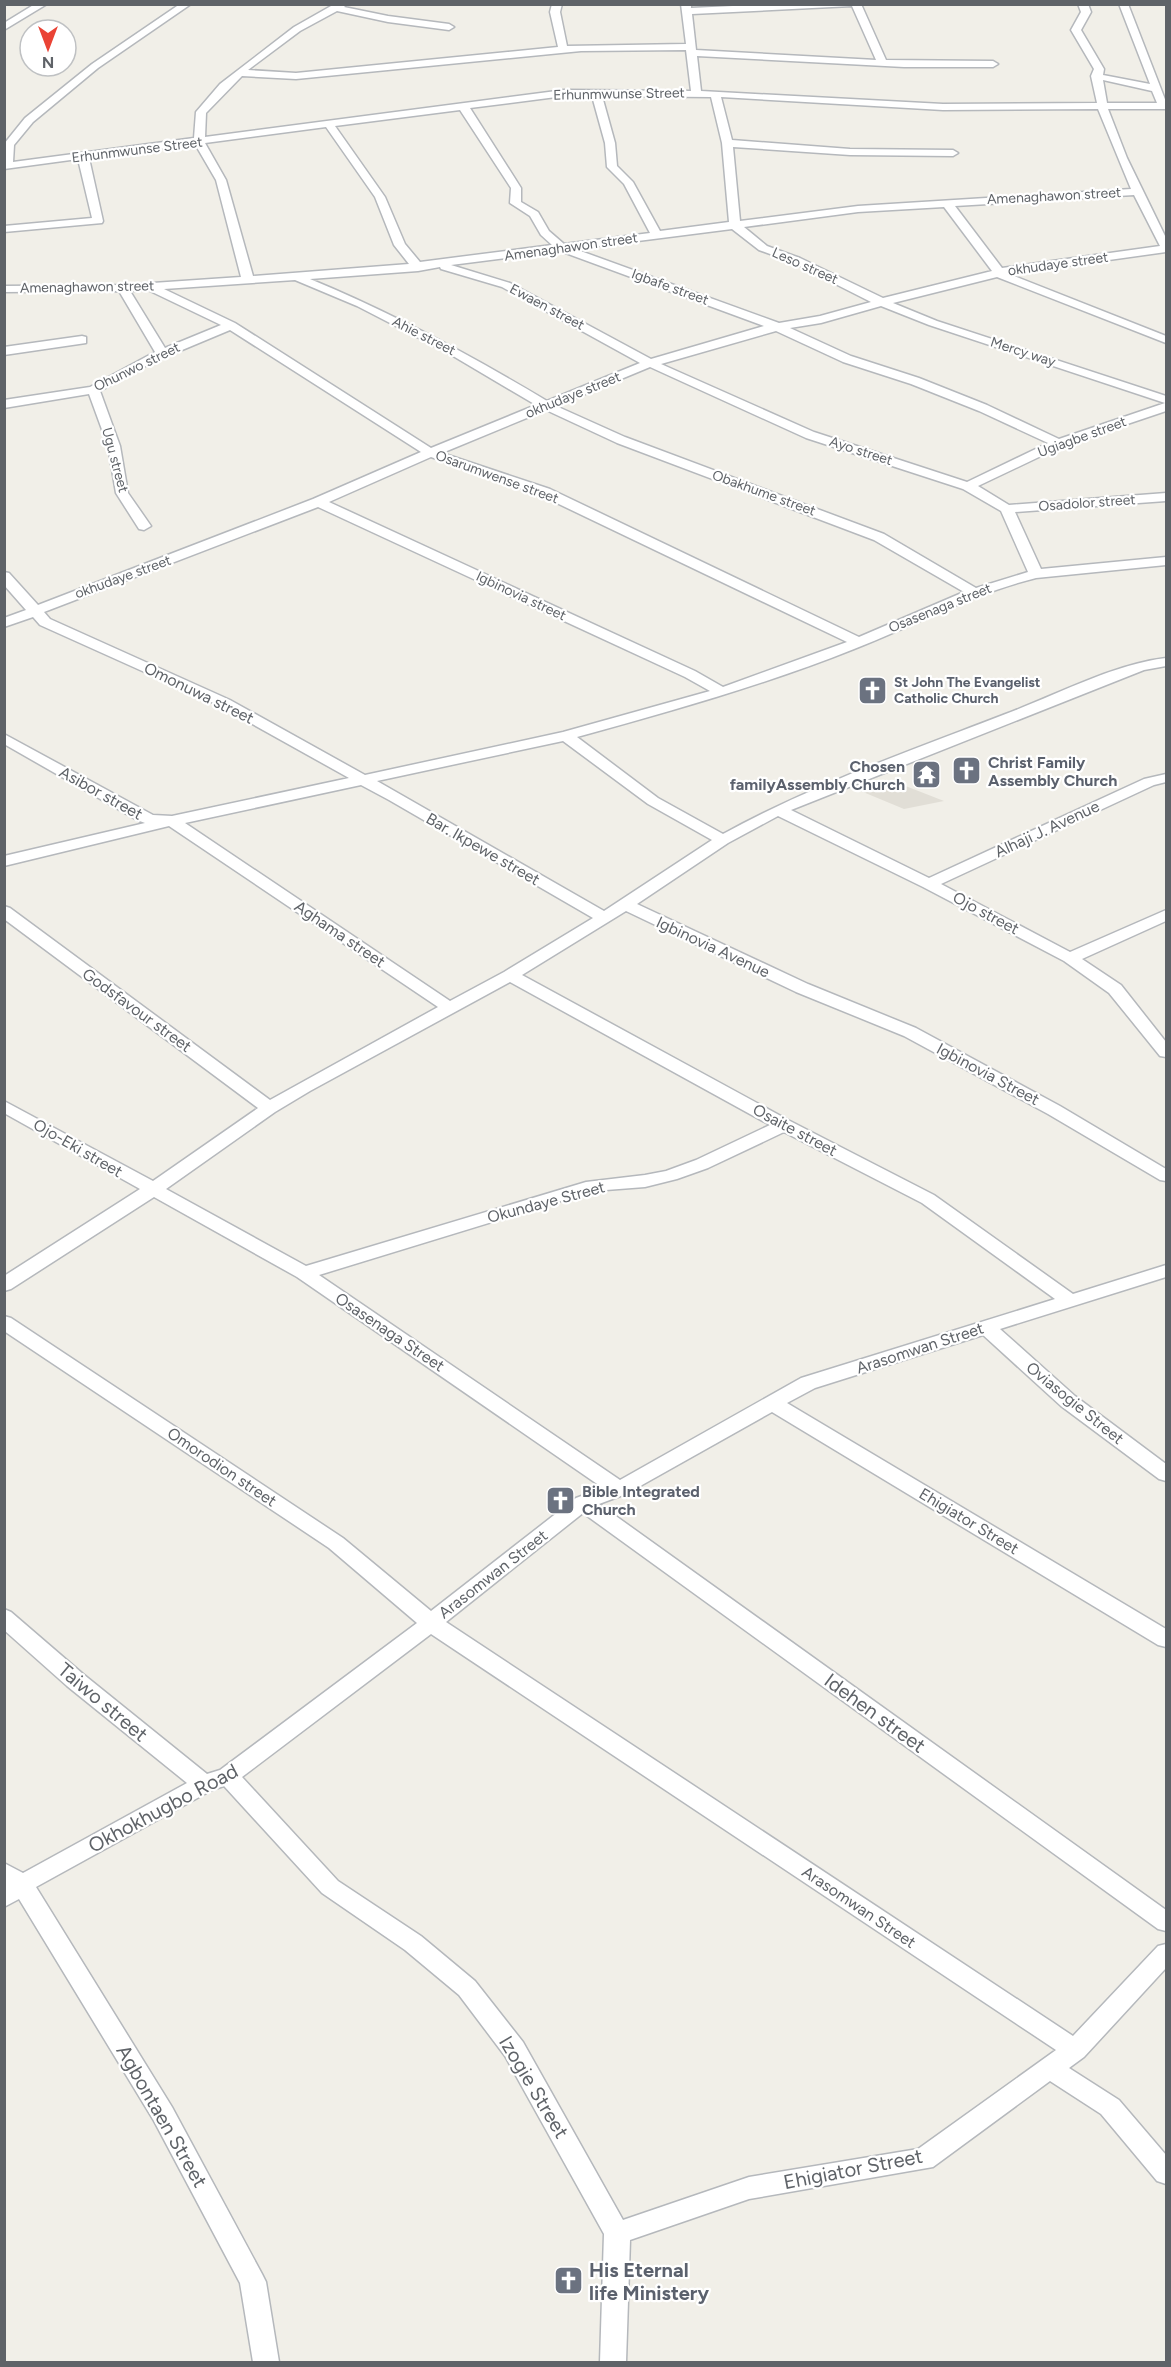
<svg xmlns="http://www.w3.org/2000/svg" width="1171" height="2367" font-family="Figtree,sans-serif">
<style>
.education{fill:#e1ded6}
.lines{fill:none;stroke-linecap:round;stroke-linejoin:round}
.minor-casing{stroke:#b5b8bc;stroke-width:3}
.minor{fill:#fff;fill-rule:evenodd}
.labels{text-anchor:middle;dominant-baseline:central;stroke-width:4.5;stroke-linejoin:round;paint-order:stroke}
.far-street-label{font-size:14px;fill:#5f6368;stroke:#fff}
.far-worship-label{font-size:14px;font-weight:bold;fill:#5b616d;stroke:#fff;text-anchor:start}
.street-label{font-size:16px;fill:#5f6368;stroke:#fff}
.worship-label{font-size:16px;font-weight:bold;fill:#5b616d;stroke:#fff;text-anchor:start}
.near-street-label{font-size:20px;fill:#5f6368;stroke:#fff}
.near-worship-label{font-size:20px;font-weight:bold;fill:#5b616d;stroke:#fff;text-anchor:start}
</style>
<rect width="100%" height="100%" fill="#f1efe8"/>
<path class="education" d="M 903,785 L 944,801 L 904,809 L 863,792 Z"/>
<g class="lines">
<defs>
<path id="minor" d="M 35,4 L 47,4 L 4,30 L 4,23 Z
M 180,4 L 191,4 L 98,68 L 33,122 L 14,145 L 13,162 L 194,138 L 196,112 L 220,84 L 294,27 L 331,6 L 347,4 L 344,7 L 388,16 L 449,24 L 454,27 L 449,30 L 388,22 L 337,11 L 300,31 L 248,70 L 296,73 L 558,47 L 550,12 L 552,4 L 562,4 L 560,12 L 567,46 L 686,44 L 681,4 L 691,4 L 691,8 L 772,4 L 861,4 L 886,60 L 993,61 L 998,64 L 993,67 L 904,67 L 697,56 L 701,91 L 943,104 L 1097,103 L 1091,76 L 1094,69 L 1071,30 L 1081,12 L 1078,4 L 1088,4 L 1091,12 L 1081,30 L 1104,69 L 1103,75 L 1150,84 L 1119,4 L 1128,4 L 1166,102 L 1166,109 L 1108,109 L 1127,158 L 1166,238 L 1166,252 L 1009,274 L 1166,336 L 1166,343 L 997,277 L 893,303 L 937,321 L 1166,396 L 1166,411 L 1062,446 L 978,486 L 1009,505 L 1166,493 L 1166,501 L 1015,512 L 1041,569 L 1166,557 L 1166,565 L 1036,578 C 972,594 915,625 854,649 C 764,685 671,711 577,737 L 658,798 L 723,834 C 816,783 918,748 1016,710 C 1064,691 1116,664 1166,658 L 1166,666 L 1144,670 L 791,810 L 929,878 L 1144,779 L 1166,774 L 1166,782 L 1154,785 L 941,884 L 1070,952 L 1166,910 L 1166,921 L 1082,959 L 1121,985 L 1166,1042 L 1166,1057 L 1160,1056 L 1109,993 L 1064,961 L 923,887 L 778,816 L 728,843 L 637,904 L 808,984 L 916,1028 L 1060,1106 L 1166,1169 L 1166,1181 L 1160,1180 L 1048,1114 L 904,1036 L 796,992 L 626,911 L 522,975 L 790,1121 L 934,1195 L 1073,1294 L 1166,1265 L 1166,1277 L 1000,1329 L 1075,1396 L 1166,1464 L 1166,1481 L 1159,1479 L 1061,1406 L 983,1335 L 815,1388 L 787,1403 L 1166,1629 L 1166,1647 L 1158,1645 L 772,1412 L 626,1494 L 599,1504 L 1166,1910 L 1166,1931 L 1158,1929 L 583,1513 L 446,1622 L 1073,2036 L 1158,1946 L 1166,1944 L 1166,1968 L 1084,2057 L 1069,2068 L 1119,2100 L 1166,2155 L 1166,2184 L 1157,2181 L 1101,2114 L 1050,2081 L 933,2167 L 749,2199 L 630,2240 L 626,2362 L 600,2362 L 604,2234 L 505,2056 L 459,1995 L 405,1950 L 322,1893 L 224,1786 L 212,1790 L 36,1887 L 172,2107 L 262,2274 L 266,2282 L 279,2362 L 253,2362 L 240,2283 L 154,2121 L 19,1899 L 4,1907 L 4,1863 L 23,1873 L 187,1783 L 67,1686 L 4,1630 L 4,1609 L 11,1612 L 83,1674 L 207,1774 L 220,1770 L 417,1623 L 329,1548 L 4,1331 L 4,1316 L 11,1318 L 343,1538 L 431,1611 L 576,1498 L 603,1488 L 297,1277 L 154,1197 L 11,1289 L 4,1291 L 4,1276 L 140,1189 L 4,1113 L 4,1101 L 153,1181 L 258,1108 L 4,919 L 4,906 L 10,908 L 270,1100 L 438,1007 L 169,826 L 4,866 L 4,856 L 145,823 L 137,820 L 4,744 L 4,734 L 153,815 L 172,816 L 349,778 L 220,706 L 40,625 L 33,617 L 4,627 L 4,618 L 26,610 L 4,585 L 4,572 L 9,573 L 38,605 L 313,499 L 421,452 L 230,330 L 151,363 L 100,391 L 120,446 L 128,493 L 151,526 L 144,530 L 139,529 L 116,493 L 108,446 L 89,394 L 4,408 L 4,400 L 90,387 L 155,352 L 119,291 L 4,292 L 4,286 L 123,285 L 241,277 L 216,180 L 195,144 L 89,158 L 103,221 L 102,223 L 4,232 L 4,226 L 92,218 L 78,159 L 4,169 L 4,144 L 25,118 L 92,64 ZM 852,6 L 876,60 L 696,50 L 692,14 ZM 686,50 L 691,91 L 564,90 L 205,137 L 206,113 L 242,76 L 296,79 L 581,51 ZM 1103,80 L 1152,91 L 1157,103 L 1107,103 ZM 564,96 L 592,96 L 605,143 L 607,167 L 624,184 L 650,233 L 564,244 L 549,231 L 538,212 L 521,202 L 521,188 L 470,108 ZM 602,96 L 711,97 L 722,143 L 729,222 L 660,231 L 633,182 L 617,166 L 615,143 ZM 721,97 L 943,110 L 1098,109 L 1131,189 L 858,206 L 740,221 L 733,147 L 850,155 L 953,156 L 958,153 L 953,150 L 850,149 L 732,140 ZM 460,110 L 511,188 L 510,203 L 530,216 L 541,235 L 552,245 L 420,262 L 405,244 L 385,197 L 335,126 ZM 326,127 L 375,197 L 394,245 L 409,264 L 253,276 L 226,180 L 205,143 ZM 1134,195 L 1160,246 L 1002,268 L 955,206 ZM 944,207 L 992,271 L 883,298 L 800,258 L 767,246 L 744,227 L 858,212 ZM 732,229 L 759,250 L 792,262 L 871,302 L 820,316 L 779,323 L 575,249 ZM 560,251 L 764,326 L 651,359 L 510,283 L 451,265 ZM 440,267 L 441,269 L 502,287 L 640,363 L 547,401 C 470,355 393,313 310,279 L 418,271 ZM 295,280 L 357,306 L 448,353 L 536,405 L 431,448 L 235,323 L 164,289 ZM 148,290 L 221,325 L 165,348 L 130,291 ZM 881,306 L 929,325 L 1165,403 L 1059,439 L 987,405 L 919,378 L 851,356 L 790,328 L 821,323 ZM 776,331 L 843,362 L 911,384 L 979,411 L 1048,443 L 967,482 L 814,432 L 661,364 ZM 650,367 L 806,438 L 963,489 L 1001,511 L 1028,572 L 976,588 L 884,534 L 625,437 L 556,406 ZM 546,410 L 617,443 L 874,540 L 964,592 L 859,637 L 550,489 L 442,453 ZM 431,457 L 540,495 L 847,642 L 723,687 L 695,671 L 329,502 ZM 318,507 L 685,677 L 710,691 L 563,732 L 365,775 L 230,700 L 50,619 L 44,612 ZM 563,741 L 648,804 L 712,840 L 604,911 L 377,781 ZM 361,785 L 389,800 L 593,918 L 504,972 L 450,1001 L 185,823 ZM 510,982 L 770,1125 L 696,1160 L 666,1171 L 645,1175 L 586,1182 L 306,1266 L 166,1189 L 275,1112 L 310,1091 ZM 784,1132 L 922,1203 L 1055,1299 L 801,1378 L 620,1480 L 319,1275 L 593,1191 L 645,1187 L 677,1179 L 708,1168 ZM 431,1634 L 1056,2050 L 918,2149 L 749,2177 L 623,2220 L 523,2042 L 475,1981 L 421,1936 L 338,1881 L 242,1777 Z
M 82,336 L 86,337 L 86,343 L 4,355 L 4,347 Z"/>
</defs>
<use href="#minor" class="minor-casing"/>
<use href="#minor" class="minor"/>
</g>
<defs>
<symbol id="church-square" viewBox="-11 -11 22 22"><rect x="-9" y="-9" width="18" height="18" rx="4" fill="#6b7280" stroke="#fff"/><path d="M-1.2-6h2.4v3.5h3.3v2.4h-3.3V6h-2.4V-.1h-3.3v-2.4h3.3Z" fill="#fff"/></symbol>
<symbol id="temple-square" viewBox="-11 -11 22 22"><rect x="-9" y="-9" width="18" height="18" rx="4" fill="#6b7280" stroke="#fff"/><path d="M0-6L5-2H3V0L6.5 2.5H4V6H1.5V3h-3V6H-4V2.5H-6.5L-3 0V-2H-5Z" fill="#fff"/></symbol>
</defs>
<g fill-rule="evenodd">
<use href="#church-square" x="856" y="674" width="33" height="33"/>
<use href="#church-square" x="950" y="754" width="33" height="33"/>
<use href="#temple-square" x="910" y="758" width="33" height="33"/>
<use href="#church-square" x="544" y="1484" width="33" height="33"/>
<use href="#church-square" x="552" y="2264" width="33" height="33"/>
</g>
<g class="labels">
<g class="far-street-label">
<text transform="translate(619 94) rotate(-1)">Erhunmwunse Street</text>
<text transform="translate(137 150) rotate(-7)">Erhunmwunse Street</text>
<text transform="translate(1054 196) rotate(-3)">Amenaghawon street</text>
<text transform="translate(571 247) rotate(-8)">Amenaghawon street</text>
<text transform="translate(1058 264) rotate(-8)">okhudaye street</text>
<text transform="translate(805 266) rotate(24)">Leso street</text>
<text transform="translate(87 287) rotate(-1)">Amenaghawon street</text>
<text transform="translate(670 287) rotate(20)">Igbafe street</text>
<text transform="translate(547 307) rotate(28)">Ewaen street</text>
<text transform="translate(424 336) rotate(27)">Ahie street</text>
<text transform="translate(1023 352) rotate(18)">Mercy way</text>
<text transform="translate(137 367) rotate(-26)">Ohunwo street</text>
<text transform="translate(573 395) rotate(-22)">okhudaye street</text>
<text transform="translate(1082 437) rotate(-20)">Ugiagbe street</text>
<text transform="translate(861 451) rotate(18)">Ayo street</text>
<text transform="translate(115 460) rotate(75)">Ugu street</text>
<text transform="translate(497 477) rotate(20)">Osarumwense street</text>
<text transform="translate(764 493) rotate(20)">Obakhume street</text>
<text transform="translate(1087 503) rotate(-4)">Osadolor street</text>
<text transform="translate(123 577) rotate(-20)">okhudaye street</text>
<text transform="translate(521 596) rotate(25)">Igbinovia street</text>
<text transform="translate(940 608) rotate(-22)">Osasenaga street</text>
</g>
<g class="far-worship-label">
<text x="894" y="682">St John The Evangelist<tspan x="894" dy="16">Catholic Church</tspan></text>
</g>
<g class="street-label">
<text transform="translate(199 693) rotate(26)">Omonuwa street</text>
<text transform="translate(101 793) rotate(29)">Asibor street</text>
<text transform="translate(1047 829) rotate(-25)">Alhaji J. Avenue</text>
<text transform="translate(483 849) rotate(30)">Bar. Ikpewe street</text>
<text transform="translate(986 913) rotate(28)">Ojo street</text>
<text transform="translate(340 934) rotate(34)">Aghama street</text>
<text transform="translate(713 947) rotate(25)">Igbinovia Avenue</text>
<text transform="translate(137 1010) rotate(36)">Godsfavour street</text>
<text transform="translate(988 1074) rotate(28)">Igbinovia Street</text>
<text transform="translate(795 1130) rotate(28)">Osaite street</text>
<text transform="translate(78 1148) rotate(30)">Ojo-Eki street</text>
<text transform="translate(546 1202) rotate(-15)">Okundaye Street</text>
<text transform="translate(390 1332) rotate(34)">Osasenaga Street</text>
<text transform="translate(920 1348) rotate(-18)">Arasomwan Street</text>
<text transform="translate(1075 1403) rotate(39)">Oviasogie Street</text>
<text transform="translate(222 1467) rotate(34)">Omorodion street</text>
<text transform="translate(969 1521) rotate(31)">Ehigiator Street</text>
<text transform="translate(493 1574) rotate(-38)">Arasomwan Street</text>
<text transform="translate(859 1907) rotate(34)">Arasomwan Street</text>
</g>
<g class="worship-label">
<text x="988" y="762">Christ Family<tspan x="988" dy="18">Assembly Church</tspan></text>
<text x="905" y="766" text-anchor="end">Chosen<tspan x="905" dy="18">familyAssembly Church</tspan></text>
<text x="582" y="1491">Bible Integrated<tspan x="582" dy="18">Church</tspan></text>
</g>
<g class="near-street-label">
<text transform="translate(103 1702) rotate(40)">Taiwo street</text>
<text transform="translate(875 1713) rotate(36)">Idehen street</text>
<text transform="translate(163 1808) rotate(-28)">Okhokhugbo Road</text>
<text transform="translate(534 2087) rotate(59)">Izogie Street</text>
<text transform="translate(162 2116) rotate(60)">Agbontaen Street</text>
<text transform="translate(853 2169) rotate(-11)">Ehigiator Street</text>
</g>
<g class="near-worship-label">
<text x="589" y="2270">His Eternal<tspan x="589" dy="23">life Ministery</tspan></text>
</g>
</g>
<rect width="1171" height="2367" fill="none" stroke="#5f6368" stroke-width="12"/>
<g transform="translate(48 48) rotate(180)"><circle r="28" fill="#ffffff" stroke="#bfc1c3" stroke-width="1.5"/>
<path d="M0-4.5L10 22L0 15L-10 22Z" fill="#ea4335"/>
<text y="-9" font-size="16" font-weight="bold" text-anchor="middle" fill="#5f6368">N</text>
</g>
</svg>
